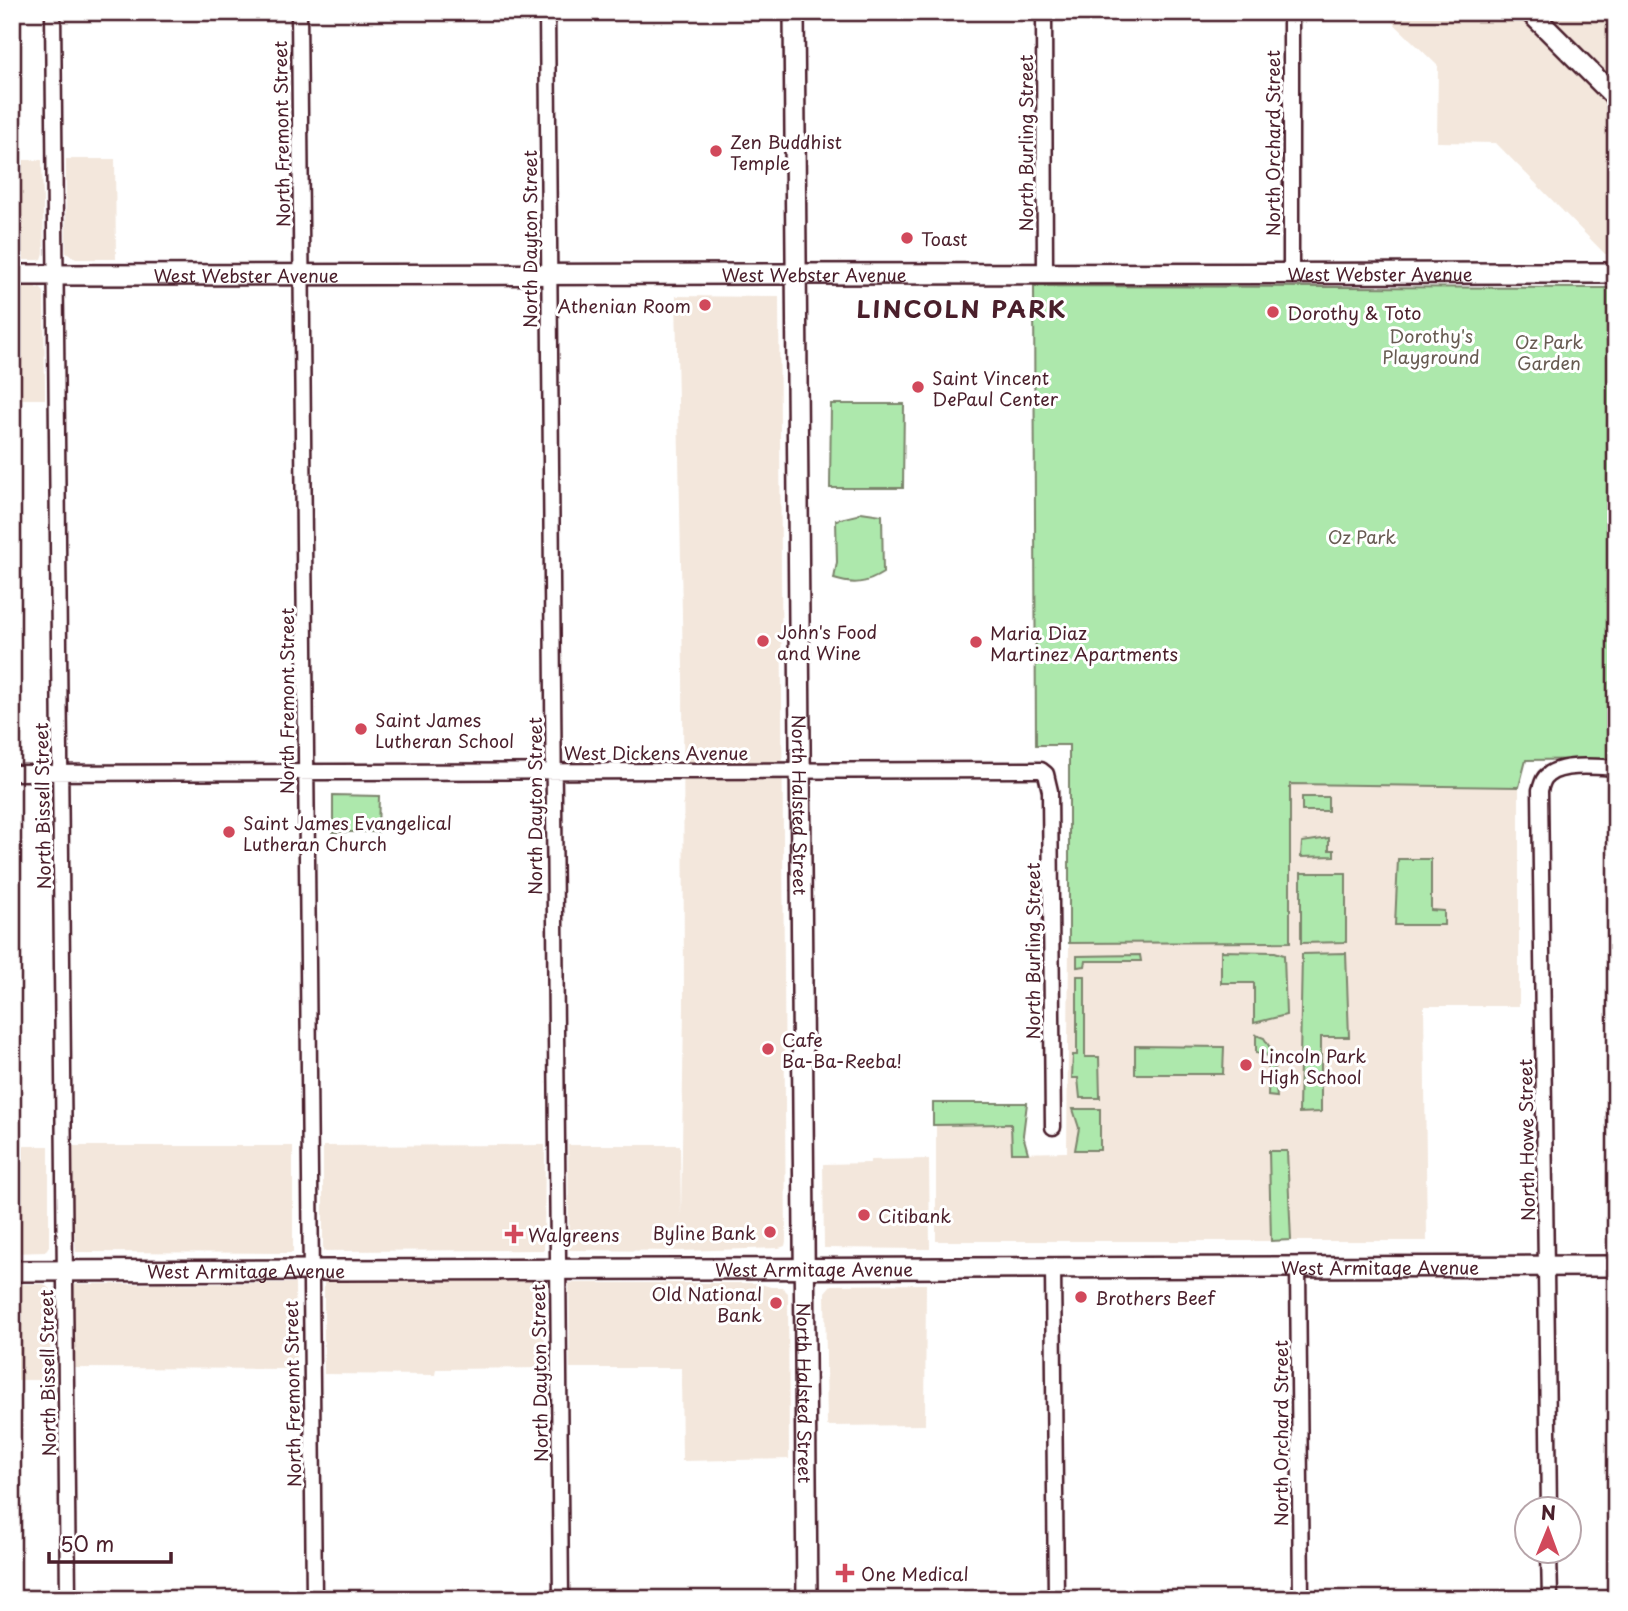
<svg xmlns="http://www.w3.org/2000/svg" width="1628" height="1611" font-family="'Playpen Sans',sans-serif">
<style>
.built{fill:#f3e7dc}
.green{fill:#ade8ac;stroke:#7c846c;stroke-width:2}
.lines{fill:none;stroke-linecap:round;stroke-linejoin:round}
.street-casing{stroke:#4a1f2b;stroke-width:19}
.secondary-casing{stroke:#4a1f2b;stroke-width:24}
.street{stroke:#fff;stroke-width:14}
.secondary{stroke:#fff;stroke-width:19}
.poi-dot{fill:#d1495b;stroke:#fff;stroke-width:2.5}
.labels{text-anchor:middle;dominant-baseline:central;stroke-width:6;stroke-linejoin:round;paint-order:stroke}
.street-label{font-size:18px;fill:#4a1f2b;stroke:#fff}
.poi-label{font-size:18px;fill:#4a1f2b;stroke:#fff;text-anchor:start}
.park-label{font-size:18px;fill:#685b52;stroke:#fff}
.district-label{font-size:24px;font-weight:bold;letter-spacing:2px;fill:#4a1f2b;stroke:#fff}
</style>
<rect width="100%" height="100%" fill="#fff"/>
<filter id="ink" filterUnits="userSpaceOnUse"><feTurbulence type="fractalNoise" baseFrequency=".0143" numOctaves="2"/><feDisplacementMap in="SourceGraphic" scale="14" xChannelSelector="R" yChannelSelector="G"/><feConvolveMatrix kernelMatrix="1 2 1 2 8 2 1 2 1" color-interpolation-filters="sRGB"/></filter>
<g filter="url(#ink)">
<path class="built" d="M 1382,12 L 1616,12 L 1616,254 L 1605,254 L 1496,143 L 1437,142 L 1438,66 Z
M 66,159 L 115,159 L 116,259 L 76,259 L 66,253 Z
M 12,160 L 42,160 L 44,253 L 42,259 L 38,260 L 12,260 Z
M 12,288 L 40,288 L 44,292 L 45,399 L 12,399 Z
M 676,296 L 779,297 L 786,1241 L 785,1246 L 779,1248 L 680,1251 L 569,1250 L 568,1145 L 680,1145 L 681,1219 L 684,1007 L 683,668 Z
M 1290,784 L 1519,787 L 1519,1006 L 1424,1006 L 1427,1241 L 936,1241 L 936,1125 L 1012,1124 L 1012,1153 L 1067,1152 L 1069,943 L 1290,942 Z
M 545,1145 L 544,1250 L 323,1251 L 323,1146 Z
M 12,1146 L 49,1146 L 49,1246 L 45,1252 L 12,1253 Z
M 72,1146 L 293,1146 L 293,1253 L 76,1252 L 73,1219 Z
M 929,1159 L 930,1249 L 824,1248 L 823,1164 L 870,1163 L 870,1160 Z
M 544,1281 L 545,1368 L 436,1369 L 435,1375 L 324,1374 L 324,1282 Z
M 295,1283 L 296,1369 L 72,1368 L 72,1284 Z
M 569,1283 L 757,1283 L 771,1287 L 782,1287 L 788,1293 L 789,1459 L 682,1461 L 681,1368 L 570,1368 Z
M 12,1284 L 44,1284 L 51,1290 L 50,1380 L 12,1380 Z
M 926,1284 L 925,1425 L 827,1426 L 825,1292 L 831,1285 Z"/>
<path class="green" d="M 1034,286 L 1616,288 L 1616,759 L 1526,760 L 1519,787 L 1290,784 L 1290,942 L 1069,943 L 1069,745 L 1036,745 Z
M 831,404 L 904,404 L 903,488 L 830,488 Z
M 861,512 L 882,515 L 883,573 C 866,584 853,585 834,579 L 837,562 L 836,520 L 857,515 Z
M 333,795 L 379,796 L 378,832 L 333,832 Z
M 1302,797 L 1328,797 L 1328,811 L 1302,811 Z
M 1329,838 L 1329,850 L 1334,850 L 1334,856 L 1301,857 L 1302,842 Z
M 1398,859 L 1431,859 L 1431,910 L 1444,911 L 1444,925 L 1395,925 Z
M 1301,873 L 1346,873 L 1346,942 L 1301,943 Z
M 1221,951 L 1275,952 L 1284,955 L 1286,1015 L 1254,1023 L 1254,983 L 1221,983 Z
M 1346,953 L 1349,1037 L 1321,1037 L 1321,1112 L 1299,1113 L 1302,954 Z
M 1140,955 L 1141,961 L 1086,961 L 1085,966 L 1077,967 L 1077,956 Z
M 1077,976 L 1085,976 L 1085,1057 L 1099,1057 L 1100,1098 L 1080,1098 L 1078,1078 L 1072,1078 L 1073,1055 L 1077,1055 Z
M 1256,1035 L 1264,1038 L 1277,1059 L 1274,1070 L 1277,1097 L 1268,1096 L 1269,1058 L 1265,1054 L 1256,1053 Z
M 1135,1046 L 1224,1047 L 1223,1074 L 1135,1074 Z
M 933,1103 L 1027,1103 L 1023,1135 L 1028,1153 L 1012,1153 L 1011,1124 L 933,1125 Z
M 1073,1109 L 1100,1109 L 1100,1150 L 1075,1150 L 1079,1128 Z
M 1269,1151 L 1287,1151 L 1291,1240 L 1271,1241 Z"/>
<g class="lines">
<defs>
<path id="street" d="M 53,12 L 68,1599
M 299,12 L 314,1599
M 547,12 L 561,1599
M 1044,12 L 1045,273
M 1291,12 L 1291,273
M 12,773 L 1041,770 L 1046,774 L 1050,791 L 1053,1127
M 1298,1267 L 1301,1599
M 1053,1268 L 1056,1599
M 1549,1510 L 1540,790 C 1542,784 1543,778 1548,775 C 1562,763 1598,767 1616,768
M 1549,1552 L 1550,1599"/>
<g id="secondary">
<path id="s1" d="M 794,12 L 807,1599"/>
<path d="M 1530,12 L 1616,98"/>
<path id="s2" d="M 12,275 L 1616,273"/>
<path id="s3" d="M 12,1271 L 1616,1266"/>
</g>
</defs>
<use href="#street" class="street-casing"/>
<use href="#secondary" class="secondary-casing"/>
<use href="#street" class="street"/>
<use href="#secondary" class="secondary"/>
</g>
</g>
<g class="poi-dot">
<circle cx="716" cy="151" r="7"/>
<circle cx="907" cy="238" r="7"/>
<circle cx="705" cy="305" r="7"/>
<circle cx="1273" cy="312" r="7"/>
<circle cx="918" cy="387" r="7"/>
<circle cx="763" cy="641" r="7"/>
<circle cx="976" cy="642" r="7"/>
<circle cx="361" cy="729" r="7"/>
<circle cx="229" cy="832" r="7"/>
<circle cx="768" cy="1049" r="7"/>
<circle cx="1246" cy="1065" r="7"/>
<circle cx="864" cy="1215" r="7"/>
<circle cx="770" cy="1232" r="7"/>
<path d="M510.5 1223.5h7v7h7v7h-7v7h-7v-7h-7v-7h7z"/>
<circle cx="1081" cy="1297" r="7"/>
<circle cx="776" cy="1303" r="7"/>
<path d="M841.5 1562.5h7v7h7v7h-7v7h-7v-7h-7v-7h7z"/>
</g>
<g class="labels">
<g class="street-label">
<text transform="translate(281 134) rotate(-91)">North Fremont Street</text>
<text transform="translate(1025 143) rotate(-90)">North Burling Street</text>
<text transform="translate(1272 143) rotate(-90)">North Orchard Street</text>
<text transform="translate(529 239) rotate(-90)">North Dayton Street</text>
<text stroke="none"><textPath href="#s2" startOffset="1368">West Webster Avenue</textPath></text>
<text stroke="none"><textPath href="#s2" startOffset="802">West Webster Avenue</textPath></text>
<text stroke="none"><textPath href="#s2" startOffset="234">West Webster Avenue</textPath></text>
<text transform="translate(286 701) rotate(-90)">North Fremont Street</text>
<text x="656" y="752">West Dickens Avenue</text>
<text stroke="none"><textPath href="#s1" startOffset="793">North Halsted Street</textPath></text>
<text transform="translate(42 806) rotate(-91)">North Bissell Street</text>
<text transform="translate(534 806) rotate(-90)">North Dayton Street</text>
<text transform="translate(1032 951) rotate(-90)">North Burling Street</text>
<text transform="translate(1526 1140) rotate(-91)">North Howe Street</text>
<text stroke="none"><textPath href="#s3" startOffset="1368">West Armitage Avenue</textPath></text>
<text stroke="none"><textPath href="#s3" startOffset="802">West Armitage Avenue</textPath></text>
<text stroke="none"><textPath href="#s3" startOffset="234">West Armitage Avenue</textPath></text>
<text transform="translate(47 1373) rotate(-91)">North Bissell Street</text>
<text transform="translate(539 1373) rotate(-91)">North Dayton Street</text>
<text stroke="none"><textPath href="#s1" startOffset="1381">North Halsted Street</textPath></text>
<text transform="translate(292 1394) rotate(-91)">North Fremont Street</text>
<text transform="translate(1280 1433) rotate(-90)">North Orchard Street</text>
</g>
<g class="poi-label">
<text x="730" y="141">Zen Buddhist<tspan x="730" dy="21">Temple</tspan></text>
<text x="921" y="238">Toast</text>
<text x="691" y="305" text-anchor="end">Athenian Room</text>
<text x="1287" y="312">Dorothy &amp; Toto</text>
<text x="932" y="377">Saint Vincent<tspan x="932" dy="21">DePaul Center</tspan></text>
<text x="777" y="631">John's Food<tspan x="777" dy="21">and Wine</tspan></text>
<text x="990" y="632">Maria Diaz<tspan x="990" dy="21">Martinez Apartments</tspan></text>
<text x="375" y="719">Saint James<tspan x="375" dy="21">Lutheran School</tspan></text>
<text x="243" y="822">Saint James Evangelical<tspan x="243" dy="21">Lutheran Church</tspan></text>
<text x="782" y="1039">Cafe<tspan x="782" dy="21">Ba-Ba-Reeba!</tspan></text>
<text x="1260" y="1055">Lincoln Park<tspan x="1260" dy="21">High School</tspan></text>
<text x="878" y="1215">Citibank</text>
<text x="756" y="1232" text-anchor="end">Byline Bank</text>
<text x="528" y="1234">Walgreens</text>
<text x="762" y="1293" text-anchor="end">Old National<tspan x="762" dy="21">Bank</tspan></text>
<text x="1095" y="1297">Brothers Beef</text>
<text x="861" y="1573">One Medical</text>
</g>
<g class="park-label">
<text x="1431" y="335">Dorothy's<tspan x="1431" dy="21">Playground</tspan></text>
<text x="1549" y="341">Oz Park<tspan x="1549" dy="21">Garden</tspan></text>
<text x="1362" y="536">Oz Park</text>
</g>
<g class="district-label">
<text x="962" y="308">LINCOLN PARK</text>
</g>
</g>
<rect width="1628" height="1611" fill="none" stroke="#fff" stroke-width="42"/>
<rect x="21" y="21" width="1586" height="1569" fill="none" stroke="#4a1f2b" stroke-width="2.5" filter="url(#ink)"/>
<g transform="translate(1548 1530) rotate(1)"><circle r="33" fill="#ffffff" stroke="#b7a5aa" stroke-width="2"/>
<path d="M0-5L12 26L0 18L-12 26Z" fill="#d1495b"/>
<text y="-10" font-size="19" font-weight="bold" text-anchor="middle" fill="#4a1f2b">N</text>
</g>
<path d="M49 1552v10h122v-10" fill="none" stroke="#4a1f2b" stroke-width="3.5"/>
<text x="60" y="1552" font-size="21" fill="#4a1f2b" stroke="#ffffff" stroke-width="5" paint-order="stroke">50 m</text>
</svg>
